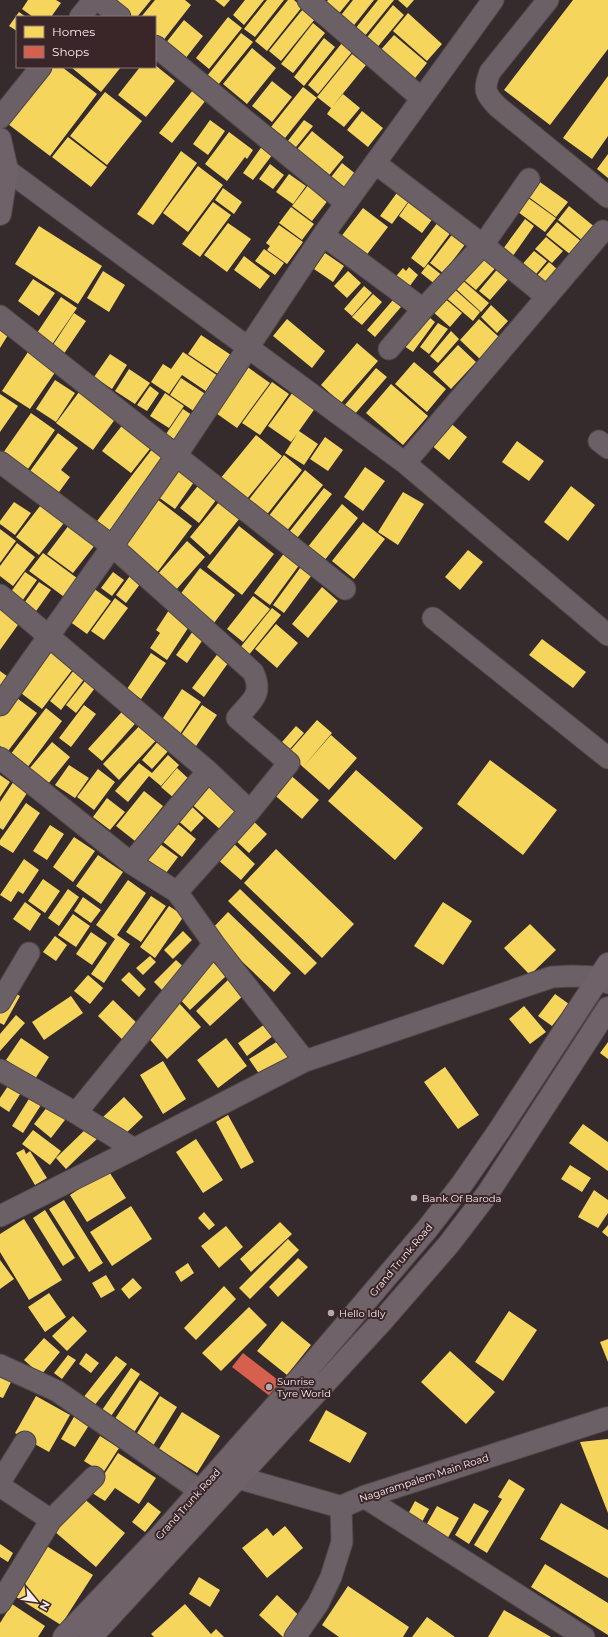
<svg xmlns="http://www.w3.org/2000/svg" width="608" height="1637" font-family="Montserrat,sans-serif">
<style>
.homes{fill:#f6d55c}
.shops{fill:#d6604d}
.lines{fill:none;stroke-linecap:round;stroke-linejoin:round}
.minor-casing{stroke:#504648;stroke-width:23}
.tertiary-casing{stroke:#504648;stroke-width:24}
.secondary-casing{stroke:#504648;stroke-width:24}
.minor{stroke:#6c6067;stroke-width:21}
.tertiary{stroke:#6c6067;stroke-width:22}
.secondary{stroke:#706269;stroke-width:22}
.poi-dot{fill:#b6a8aa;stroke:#3a2529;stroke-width:1.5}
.labels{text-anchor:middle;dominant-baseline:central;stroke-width:4;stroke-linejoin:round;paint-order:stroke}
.poi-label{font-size:10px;fill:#fbecee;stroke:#3a2529;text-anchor:start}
.street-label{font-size:10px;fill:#fbecee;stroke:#3a2529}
</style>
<rect width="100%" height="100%" fill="#352a2c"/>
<path class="homes" d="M 28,0 L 56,0 L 61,3 L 51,17 L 33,17 L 22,9 Z
M 109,0 L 151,0 L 137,17 L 130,17 Z
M 155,0 L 185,0 L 191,5 L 162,42 L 155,36 L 155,17 L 141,17 Z
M 215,0 L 230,0 L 224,7 Z
M 245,0 L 264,0 L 244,25 L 233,15 Z
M 267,0 L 284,0 L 255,37 L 244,29 Z
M 288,0 L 294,0 L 302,7 L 267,51 L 255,41 Z
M 328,0 L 350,0 L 336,17 L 323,7 Z
M 353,0 L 374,0 L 351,29 L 338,19 Z
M 378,0 L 394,0 L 364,37 L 355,29 Z
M 398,0 L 414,0 L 407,8 Z
M 573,0 L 608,0 L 608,49 L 550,125 L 504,90 Z
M 393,5 L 404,15 L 375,50 L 364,41 Z
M 303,9 L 315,19 L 281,61 L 269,51 Z
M 19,12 L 26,17 L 17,17 L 17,31 L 9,26 Z
M 408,13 L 442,44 L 427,61 L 393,31 Z
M 228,17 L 242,28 L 209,69 L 196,58 Z
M 184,20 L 203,36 L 181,64 L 161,49 Z
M 313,23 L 325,33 L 293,73 L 281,64 Z
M 241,33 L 253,42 L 218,85 L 207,76 Z
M 394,35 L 427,63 L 412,82 L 378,53 Z
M 324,38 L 335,47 L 304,86 L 294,77 Z
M 342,43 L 352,52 L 318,94 L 308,85 Z
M 252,48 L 276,68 L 247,104 L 223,84 Z
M 352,54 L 366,65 L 332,107 L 343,94 L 360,108 L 344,127 L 327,114 L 331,108 L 317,97 Z
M 155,65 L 175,81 L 146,117 L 118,95 L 140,67 L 155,67 Z
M 52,67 L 62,67 L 97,94 L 50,156 L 8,124 Z
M 71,67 L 121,67 L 101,92 Z
M 608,76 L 608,136 L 592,159 L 563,138 Z
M 272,81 L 292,97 L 272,122 L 252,106 Z
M 303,87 L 317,98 L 285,138 L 271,127 Z
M 193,90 L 206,100 L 172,143 L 159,133 Z
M 105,92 L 142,121 L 107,165 L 70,136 Z
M 362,111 L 383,128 L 368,147 L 347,130 Z
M 210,120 L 225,131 L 208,155 L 193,144 Z
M 304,120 L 313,126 L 292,152 L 284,146 Z
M 312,131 L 344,157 L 326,179 L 294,153 Z
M 229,132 L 253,150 L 247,159 L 245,157 L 227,181 L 205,164 Z
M 68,137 L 107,167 L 91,187 L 52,157 Z
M 265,142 L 276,150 L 253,180 L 243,173 Z
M 181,151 L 197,163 L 153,225 L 137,214 Z
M 608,154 L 608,178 L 597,169 Z
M 342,163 L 357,175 L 343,193 L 328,181 Z
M 270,164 L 284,175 L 273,189 L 259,179 Z
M 198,166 L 223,185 L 188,232 L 163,213 Z
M 289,174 L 306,186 L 293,204 L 276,192 Z
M 537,180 L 568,202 L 556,217 L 526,195 Z
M 309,184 L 329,199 L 312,221 L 292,206 Z
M 223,188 L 242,202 L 234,214 L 215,200 Z
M 399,190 L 411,198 L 392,224 L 380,216 Z
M 524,195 L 556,218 L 545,232 L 514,209 Z
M 413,196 L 437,213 L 422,233 L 399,216 Z
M 213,202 L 231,215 L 200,257 L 182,244 Z
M 569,206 L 596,228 L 584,242 L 558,220 Z
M 291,207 L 314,224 L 302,240 L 279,223 Z
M 363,208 L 388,227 L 365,257 L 340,238 Z
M 525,219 L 534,226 L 510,260 L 500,253 Z
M 438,222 L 451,232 L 424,268 L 411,258 Z
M 557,222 L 582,242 L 571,255 L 546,235 Z
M 228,223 L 251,239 L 227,272 L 204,255 Z
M 279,225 L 303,242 L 287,264 L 267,250 L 270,246 L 266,243 Z
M 39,226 L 102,266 L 78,304 L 15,264 Z
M 454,232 L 467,242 L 443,273 L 430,263 Z
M 546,237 L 563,251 L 552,263 L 535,249 Z
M 264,249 L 284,263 L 275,275 L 255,261 Z
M 534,251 L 547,261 L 532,279 L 519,268 Z
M 325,253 L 344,266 L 333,282 L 314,269 Z
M 487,254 L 499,264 L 476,290 L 464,280 Z
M 244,256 L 270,276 L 260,289 L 234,270 Z
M 549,262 L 557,269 L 542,287 L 533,280 Z
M 428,264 L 443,276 L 436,285 L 421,273 Z
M 500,266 L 511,276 L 490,300 L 479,291 Z
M 409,267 L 418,275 L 406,291 L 392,281 L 403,268 L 406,271 Z
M 103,271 L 125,285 L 109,312 L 87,298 Z
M 348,271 L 361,283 L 347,298 L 334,286 Z
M 33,279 L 55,293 L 39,316 L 18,301 Z
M 461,279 L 489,303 L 481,312 L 454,287 Z
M 364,286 L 372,293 L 352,316 L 344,309 Z
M 452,287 L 480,312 L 473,321 L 444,296 Z
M 373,294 L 382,302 L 362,325 L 352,317 Z
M 61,297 L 77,308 L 51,346 L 35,336 Z
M 443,297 L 462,313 L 450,327 L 432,311 Z
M 393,300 L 401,307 L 375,337 L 367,330 Z
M 491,305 L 508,321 L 497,333 L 481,317 Z
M 74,313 L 86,321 L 63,355 L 51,348 Z
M 424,313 L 435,322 L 413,352 L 401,344 Z
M 287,319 L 325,351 L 312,368 L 273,336 Z
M 479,319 L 499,337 L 480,359 L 460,340 Z
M 438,323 L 448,329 L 429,354 L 420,347 Z
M 0,330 L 8,335 L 0,348 Z
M 451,331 L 459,339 L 438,363 L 430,356 Z
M 201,335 L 231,355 L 218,374 L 188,354 Z
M 357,343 L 378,361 L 341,403 L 321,385 Z
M 458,345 L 476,362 L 451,389 L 433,372 Z
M 30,349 L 58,368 L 30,409 L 2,391 Z
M 183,352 L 221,378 L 210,394 L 182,375 L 169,394 L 151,382 L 163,364 L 171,369 Z
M 110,354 L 127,365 L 112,389 L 94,377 Z
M 414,362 L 446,389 L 427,412 L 395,384 Z
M 246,366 L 270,383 L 237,428 L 213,411 Z
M 376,368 L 387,377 L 354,415 L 344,406 Z
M 129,369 L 150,383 L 135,404 L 115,391 Z
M 181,378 L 210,397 L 198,414 L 170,395 Z
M 55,380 L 75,393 L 56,422 L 36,409 Z
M 272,382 L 289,394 L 260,435 L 242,423 Z
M 391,384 L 428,416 L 403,445 L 366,413 Z
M 150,386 L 159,393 L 147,411 L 137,405 Z
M 82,388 L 118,415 L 93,450 L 56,423 Z
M 293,392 L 316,407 L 299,431 L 318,444 L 304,465 L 285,453 L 297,434 L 291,442 L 268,426 Z
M 165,393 L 184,406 L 169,428 L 150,416 Z
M 0,394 L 18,406 L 0,432 Z
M 183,409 L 195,417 L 178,442 L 166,434 Z
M 31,413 L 55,430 L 28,469 L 3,453 Z
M 448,421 L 467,437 L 449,460 L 430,444 Z
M 124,423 L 153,445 L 131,473 L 102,451 Z
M 58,433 L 78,448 L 61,470 L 70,477 L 54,499 L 25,478 Z
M 256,435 L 282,456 L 246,500 L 220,479 Z
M 325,437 L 343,450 L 328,471 L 310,459 Z
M 517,441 L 544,461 L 529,481 L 502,462 Z
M 153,448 L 168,459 L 108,536 L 94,525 Z
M 284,455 L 302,470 L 265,517 L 247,502 Z
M 173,467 L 194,482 L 175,509 L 154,494 Z
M 365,467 L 385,481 L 363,511 L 344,497 Z
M 305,470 L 323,485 L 282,537 L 264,522 Z
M 201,482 L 219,496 L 199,523 L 180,508 Z
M 571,486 L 595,505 L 568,541 L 544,522 Z
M 324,488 L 332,494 L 294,542 L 286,536 Z
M 403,492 L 424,504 L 398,545 L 378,532 Z
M 153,496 L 192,526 L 156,574 L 117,544 Z
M 224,496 L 244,513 L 210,555 L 190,537 Z
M 44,501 L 67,519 L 39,555 L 16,537 Z
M 14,502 L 31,513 L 15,535 L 0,524 L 0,521 Z
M 342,504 L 358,518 L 324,561 L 307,548 Z
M 72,521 L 98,541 L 73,573 L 47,554 Z
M 363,522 L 385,539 L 354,579 L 332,561 Z
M 239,526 L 274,554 L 242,595 L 207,567 Z
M 0,529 L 16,541 L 0,563 Z
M 187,541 L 205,557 L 175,591 L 157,575 Z
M 17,543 L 35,557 L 13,586 L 0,576 L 0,566 Z
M 468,550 L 483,562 L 460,590 L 445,577 Z
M 285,552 L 300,564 L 270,605 L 254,593 Z
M 43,553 L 81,581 L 67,599 L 29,571 Z
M 303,564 L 314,572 L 284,613 L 273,605 Z
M 200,568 L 235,595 L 214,623 L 179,596 Z
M 135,569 L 146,576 L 126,603 L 116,595 Z
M 25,572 L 37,580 L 20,604 L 8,596 Z
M 113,572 L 124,580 L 112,596 L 101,588 Z
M 39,582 L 51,590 L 34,614 L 22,606 Z
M 322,587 L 338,601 L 308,638 L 292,624 Z
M 93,588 L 111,601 L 87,634 L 69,621 Z
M 253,596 L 270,609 L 243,642 L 227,629 Z
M 115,598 L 128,608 L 104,640 L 91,631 Z
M 171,607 L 192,622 L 167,660 L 150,648 L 160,633 L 156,630 Z
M 0,608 L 20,622 L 0,650 Z
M 272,608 L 281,615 L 248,656 L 239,649 Z
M 276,624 L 298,643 L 277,668 L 255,649 Z
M 193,631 L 204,638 L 187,663 L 176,655 Z
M 542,639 L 586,672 L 573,688 L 529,655 Z
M 51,647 L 76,665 L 42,709 L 17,690 Z
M 222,648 L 233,656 L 204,697 L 192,688 Z
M 151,653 L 166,663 L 141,699 L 127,689 Z
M 74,670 L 85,678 L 61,710 L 50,701 Z
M 0,671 L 11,679 L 0,687 Z
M 85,681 L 95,688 L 76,713 L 66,705 Z
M 182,689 L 201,702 L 178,737 L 159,724 Z
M 14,696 L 37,713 L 8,751 L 0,746 L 0,715 Z
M 84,705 L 96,714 L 71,747 L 59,738 Z
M 128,705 L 141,717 L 102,761 L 88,749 Z
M 202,705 L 217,715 L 194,749 L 179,738 Z
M 46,708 L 62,721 L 27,768 L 10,755 Z
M 146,719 L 162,734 L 119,780 L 103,764 Z
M 317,720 L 332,733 L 303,767 L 288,753 Z
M 296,726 L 304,733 L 290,749 L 282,742 Z
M 331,735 L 357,758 L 329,790 L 303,767 Z
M 159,740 L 169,750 L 152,769 L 142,760 Z
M 52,742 L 70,757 L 48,784 L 29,769 Z
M 168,755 L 179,765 L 161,786 L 149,776 L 128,802 L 115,791 L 139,763 L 152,773 Z
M 490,760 L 557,810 L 523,855 L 457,804 Z
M 69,765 L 89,778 L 75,798 L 55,785 Z
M 177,768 L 191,781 L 175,799 L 161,787 Z
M 98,769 L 115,782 L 94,810 L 77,797 Z
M 356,770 L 423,828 L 395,860 L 328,801 Z
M 287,772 L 319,800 L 302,819 L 270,791 Z
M 0,775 L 10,782 L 0,797 Z
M 207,777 L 242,808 L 222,831 L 187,800 Z
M 14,781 L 29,790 L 3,830 L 0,828 L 0,802 Z
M 144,791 L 163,806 L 135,841 L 116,826 Z
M 107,798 L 125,812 L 110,830 L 93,817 Z
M 26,803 L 40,813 L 13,853 L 0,845 L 0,840 Z
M 188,803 L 204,818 L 191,832 L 175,818 Z
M 251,819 L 267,834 L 249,853 L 233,838 Z
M 173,820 L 196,839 L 182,857 L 158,838 Z
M 50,825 L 64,834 L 47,860 L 33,851 Z
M 74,837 L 95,851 L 73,882 L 53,867 Z
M 156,841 L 178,857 L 166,873 L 144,857 Z
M 232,842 L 255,864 L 241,880 L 217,859 Z
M 276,849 L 354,924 L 322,958 L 244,883 Z
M 98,855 L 123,872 L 101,904 L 76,886 Z
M 24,859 L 39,870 L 23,894 L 18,891 L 11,902 L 0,895 Z
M 43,879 L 60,891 L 45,913 L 28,901 Z
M 128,880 L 146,893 L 117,935 L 130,944 L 104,983 L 91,974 L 115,939 L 96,925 Z
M 68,889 L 79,897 L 59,926 L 48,918 Z
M 240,889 L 317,963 L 305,975 L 228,901 Z
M 151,896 L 166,906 L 141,942 L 126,932 Z
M 83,897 L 101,910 L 91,923 L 74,911 Z
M 25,902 L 41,914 L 30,931 L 13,919 Z
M 443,902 L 472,921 L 443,965 L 414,946 Z
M 169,906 L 184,916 L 155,958 L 140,947 Z
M 228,912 L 291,973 L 274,992 L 210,931 Z
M 73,914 L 90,926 L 76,947 L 58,935 Z
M 530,924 L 556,950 L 530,975 L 504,948 Z
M 183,931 L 192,940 L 173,959 L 164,950 Z
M 91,932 L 107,943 L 92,965 L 76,954 Z
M 55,936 L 67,945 L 56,961 L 43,952 Z
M 150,956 L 156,962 L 143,975 L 136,968 Z
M 176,960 L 188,971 L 166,994 L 154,982 Z
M 212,961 L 226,976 L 190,1010 L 176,995 Z
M 129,972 L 146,989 L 139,997 L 121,980 Z
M 88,975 L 103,988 L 90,1004 L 74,991 Z
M 230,978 L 245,994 L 210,1026 L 196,1011 Z
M 10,990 L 20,996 L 4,1025 L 0,1023 L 0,1009 Z
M 555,994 L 569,1004 L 552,1026 L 538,1016 Z
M 71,996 L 83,1013 L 44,1040 L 32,1022 Z
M 113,1000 L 142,1028 L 127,1044 L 98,1016 Z
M 179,1003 L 201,1027 L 167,1059 L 145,1034 Z
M 524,1006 L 546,1032 L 530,1044 L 509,1019 Z
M 16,1015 L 25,1023 L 0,1051 L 0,1034 Z
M 265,1024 L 273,1036 L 247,1056 L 238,1043 Z
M 21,1038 L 49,1057 L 35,1079 L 6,1060 Z
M 226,1038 L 247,1066 L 218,1088 L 197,1060 Z
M 278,1041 L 290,1059 L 262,1078 L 249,1059 Z
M 608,1042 L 608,1059 L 600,1053 Z
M 163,1061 L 186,1099 L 163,1114 L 140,1075 Z
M 445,1067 L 479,1115 L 458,1129 L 424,1082 Z
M 10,1083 L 22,1091 L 9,1112 L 0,1106 L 0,1098 Z
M 32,1094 L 43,1102 L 23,1133 L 12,1126 Z
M 124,1097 L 143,1117 L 122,1137 L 103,1117 Z
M 51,1102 L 68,1116 L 51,1138 L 34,1124 Z
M 228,1115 L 254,1162 L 241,1169 L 216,1122 Z
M 583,1124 L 608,1142 L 608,1171 L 569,1143 Z
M 90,1125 L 101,1135 L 66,1169 L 56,1158 Z
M 33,1130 L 61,1151 L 50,1165 L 22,1144 Z
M 196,1139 L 223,1180 L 203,1193 L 176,1152 Z
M 24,1149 L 26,1154 L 30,1151 L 47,1178 L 35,1185 L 16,1153 Z
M 570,1165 L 591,1178 L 582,1192 L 561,1179 Z
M 108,1170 L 126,1198 L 87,1222 L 70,1195 Z
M 594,1190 L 608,1200 L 608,1213 L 598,1228 L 578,1217 Z
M 64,1200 L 103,1263 L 89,1272 L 49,1209 Z
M 131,1206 L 152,1239 L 112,1266 L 90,1232 Z
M 45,1210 L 75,1258 L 63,1266 L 33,1218 Z
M 204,1212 L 215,1225 L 209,1230 L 198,1218 Z
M 24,1219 L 62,1280 L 29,1300 L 0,1252 L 0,1234 Z
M 280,1222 L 292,1234 L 251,1272 L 240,1259 Z
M 608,1225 L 608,1237 L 602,1232 Z
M 226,1226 L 243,1247 L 219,1268 L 201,1246 Z
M 288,1239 L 299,1250 L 250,1299 L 239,1288 Z
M 298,1258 L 308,1267 L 278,1297 L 269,1287 Z
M 0,1260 L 14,1279 L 0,1289 Z
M 188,1263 L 194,1273 L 181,1282 L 175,1272 Z
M 106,1275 L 115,1290 L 101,1298 L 92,1283 Z
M 133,1278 L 142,1288 L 129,1299 L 121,1289 Z
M 224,1286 L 236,1299 L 196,1340 L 184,1328 Z
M 49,1293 L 66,1317 L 45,1332 L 28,1307 Z
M 249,1307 L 267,1325 L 221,1371 L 202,1353 Z
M 509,1311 L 537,1330 L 503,1381 L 475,1362 Z
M 73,1316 L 87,1331 L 67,1351 L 52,1336 Z
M 282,1321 L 311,1345 L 287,1375 L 257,1351 Z
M 44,1338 L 60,1352 L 41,1375 L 24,1360 Z
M 608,1339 L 608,1362 L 600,1342 Z
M 450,1351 L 495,1392 L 466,1424 L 421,1382 Z
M 86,1353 L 99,1363 L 91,1373 L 79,1364 Z
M 68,1355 L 76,1360 L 62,1379 L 54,1373 Z
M 116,1356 L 127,1364 L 90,1411 L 79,1403 Z
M 131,1368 L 140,1374 L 107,1422 L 98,1416 Z
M 0,1371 L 13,1378 L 3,1398 L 0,1397 Z
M 140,1380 L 159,1393 L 131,1437 L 111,1425 Z
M 36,1396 L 70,1415 L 49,1452 L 15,1433 Z
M 160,1396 L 177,1407 L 151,1449 L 134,1438 Z
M 78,1410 L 93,1419 L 75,1447 L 61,1439 Z
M 326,1410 L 367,1433 L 350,1463 L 309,1441 Z
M 182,1412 L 220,1436 L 197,1473 L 159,1449 Z
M 100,1436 L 119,1448 L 103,1473 L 84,1461 Z
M 608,1439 L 608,1513 L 580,1442 Z
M 118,1453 L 156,1478 L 139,1504 L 115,1488 L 105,1501 L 92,1493 Z
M 509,1479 L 525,1489 L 487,1553 L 474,1545 L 502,1499 L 498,1497 Z
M 82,1497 L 125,1533 L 96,1567 L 54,1531 Z
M 415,1501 L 429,1509 L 422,1522 L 408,1514 Z
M 148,1502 L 161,1512 L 145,1532 L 132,1522 Z
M 474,1503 L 489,1511 L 469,1544 L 455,1535 Z
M 561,1503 L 608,1530 L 608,1578 L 540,1539 Z
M 437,1506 L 459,1518 L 446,1541 L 424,1529 Z
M 285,1526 L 303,1548 L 267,1578 L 242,1548 L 267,1528 L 273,1536 Z
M 0,1544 L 13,1553 L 8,1562 L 0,1557 Z
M 45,1545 L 93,1575 L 61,1625 L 13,1595 Z
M 545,1564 L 608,1603 L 608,1635 L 531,1587 Z
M 199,1577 L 220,1590 L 210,1607 L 189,1594 Z
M 348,1586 L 409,1627 L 403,1637 L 339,1637 L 322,1625 Z
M 277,1595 L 304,1620 L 289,1637 L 283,1637 L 259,1615 Z
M 12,1604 L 45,1626 L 38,1637 L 0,1637 L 0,1623 Z
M 185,1604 L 211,1634 L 216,1629 L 224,1637 L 154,1637 L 151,1634 Z
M 504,1610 L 551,1637 L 488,1637 Z
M 427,1617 L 455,1637 L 412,1637 Z"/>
<path class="shops" d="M 243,1353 L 282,1383 L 271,1397 L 232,1367 Z"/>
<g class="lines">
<defs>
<path id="minor" d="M 99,0 L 120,17
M 308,0 L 421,98
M 548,0 L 490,72 C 483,90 485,94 498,107 L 608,197
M 80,17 L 94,0
M 155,46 L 346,203
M 0,118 L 41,67
M 375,163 L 483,245 L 547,297
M 7,170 L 405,463 L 608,635
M 323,235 L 423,309
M 0,316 L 345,589
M 389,349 L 423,309 L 483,245 L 529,179
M 599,441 L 608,448
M 0,462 L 112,546 L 253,672 C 264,695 251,701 237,718 L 289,763 L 250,811 L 177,892
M 405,463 L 603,231
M 0,595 L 208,771 L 250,811
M 433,618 L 608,758
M 0,705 L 176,456 L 323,235 L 493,0
M 0,758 L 131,863 L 177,892 L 214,944 L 305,1061
M 131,863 L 208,771
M 0,1002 L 29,953
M 0,1070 L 76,1113 L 134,1149
M 76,1113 L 214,944
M 0,1216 L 134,1149 L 305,1061 L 552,977 L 571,976 L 599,977 L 608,983
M 0,1365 L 57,1391 L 200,1491
M 0,1482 L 25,1442
M 0,1486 L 51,1520
M 364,1497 L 584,1637
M 0,1603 L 51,1520 L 94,1477
M 295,1637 L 318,1604 L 331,1577 L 342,1542 L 341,1507"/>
<path id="tertiary" d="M 239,1478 L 341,1507 L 364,1497 L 608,1418"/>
<path id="secondary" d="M 0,139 L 7,170 L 0,214
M 64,1637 L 161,1535 L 308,1369 L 428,1228 L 462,1184 L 498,1132 L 608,964
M 91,1637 L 383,1320 L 449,1244 L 488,1193 L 608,1008"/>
</defs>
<use href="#minor" class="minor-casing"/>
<use href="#tertiary" class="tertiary-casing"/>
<use href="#secondary" class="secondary-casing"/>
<use href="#minor" class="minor"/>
<use href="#tertiary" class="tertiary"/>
<use href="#secondary" class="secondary"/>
</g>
<g class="poi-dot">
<circle cx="414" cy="1198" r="4"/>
<circle cx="331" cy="1313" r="4"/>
<circle cx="269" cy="1387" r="4"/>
</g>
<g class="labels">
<g class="poi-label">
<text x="422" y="1198">Bank Of Baroda</text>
<text x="339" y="1313">Hello Idly</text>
<text x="277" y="1381">Sunrise<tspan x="277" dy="12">Tyre World</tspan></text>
</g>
<g class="street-label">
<text transform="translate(401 1260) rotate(-50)">Grand Trunk Road</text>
<text transform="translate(424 1478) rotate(-18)">Nagarampalem Main Road</text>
<text transform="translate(188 1504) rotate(-48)">Grand Trunk Road</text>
</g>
</g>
<rect x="16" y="16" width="140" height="52" fill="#3a2529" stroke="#877578"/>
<rect x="24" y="26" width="20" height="12" fill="#f6d55c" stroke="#877578"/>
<text x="52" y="36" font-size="12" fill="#fbecee">Homes</text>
<rect x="24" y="46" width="20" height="12" fill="#d6604d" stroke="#877578"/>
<text x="52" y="56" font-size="12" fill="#fbecee">Shops</text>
<g transform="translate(36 1601) rotate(119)" stroke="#3a2529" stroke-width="3" paint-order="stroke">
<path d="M0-3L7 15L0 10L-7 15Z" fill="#fbecee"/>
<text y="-6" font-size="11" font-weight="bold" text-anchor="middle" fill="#fbecee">N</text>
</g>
</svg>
